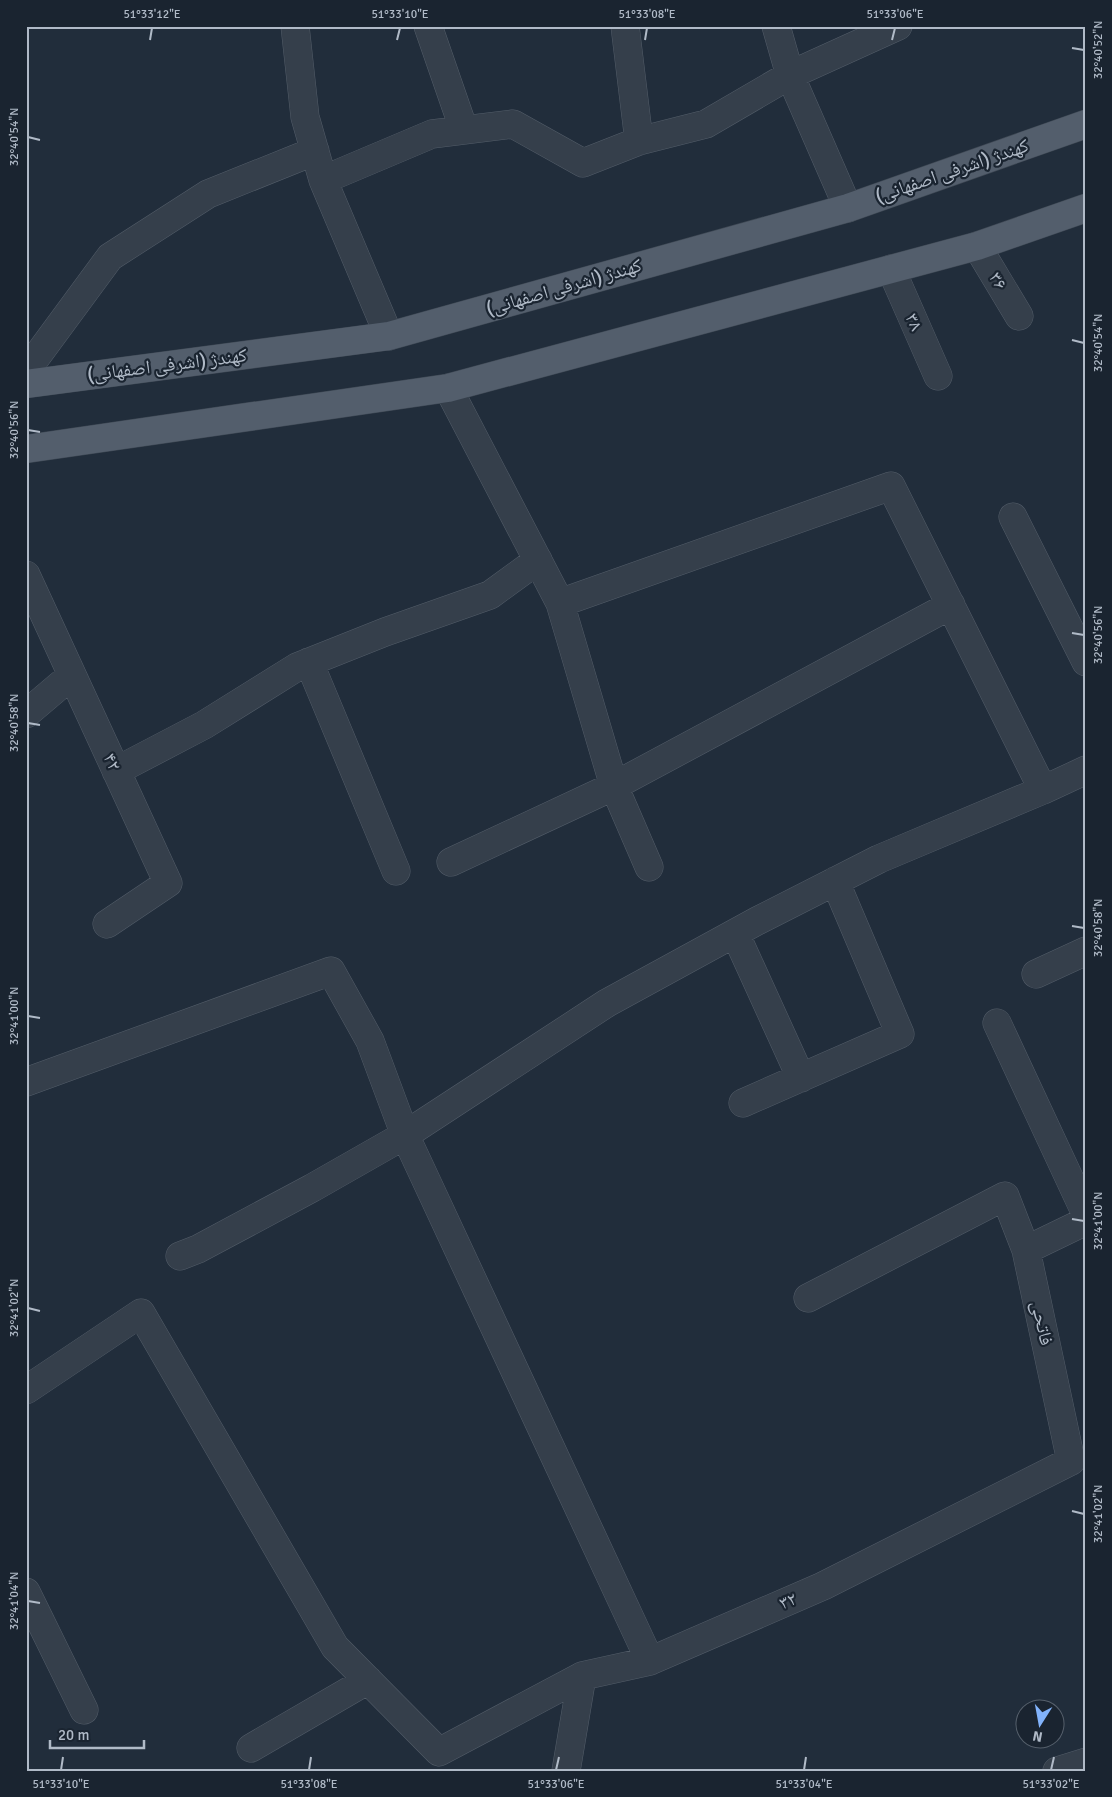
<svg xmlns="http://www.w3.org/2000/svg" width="1112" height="1797" font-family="Signika,'Noto Naskh Arabic',sans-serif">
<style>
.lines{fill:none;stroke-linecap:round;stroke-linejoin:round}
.minor-casing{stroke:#535d69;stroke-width:29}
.major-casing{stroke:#3e4854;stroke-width:29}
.minor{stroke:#353f4b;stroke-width:28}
.major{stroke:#535e6c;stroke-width:28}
.ticks{fill:none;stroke:#b0bac7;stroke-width:2}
.labels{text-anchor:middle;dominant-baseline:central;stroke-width:4.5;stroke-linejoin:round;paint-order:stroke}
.street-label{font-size:19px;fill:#b0bac7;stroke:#1a2430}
.neatline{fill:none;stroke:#b0bac7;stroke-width:2}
.ticks-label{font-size:12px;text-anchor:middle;fill:#b0bac7}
</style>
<rect width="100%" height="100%" fill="#212d3b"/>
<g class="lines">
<defs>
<path id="minor" d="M 295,26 L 305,117 L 323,180 L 389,336
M 428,26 L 464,130
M 625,26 L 639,141
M 323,180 L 432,134 L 513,124 L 583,163 L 639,141 L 706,124 L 790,75 L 776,26
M 848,208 L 790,75 L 898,26
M 977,246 L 1019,316
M 891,269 L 938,376
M 26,371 L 110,257 L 208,194 L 315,151
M 448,388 L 560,603 L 891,486 L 1043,790 L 1086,770
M 1013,517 L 1086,662
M 26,575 L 168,883 L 107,924
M 560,603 L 614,786 L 649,867
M 309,662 L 396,871
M 26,714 L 72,675
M 116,771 L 204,725 L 297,667 L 385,632 L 490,595 L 538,560
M 451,862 L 614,786 L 951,605
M 735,933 L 801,1078
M 1036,974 L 1086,951
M 997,1023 L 1086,1214
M 26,1082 L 331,971 L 370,1041 L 405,1135 L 650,1661
M 743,1103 L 900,1034 L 835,881
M 180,1256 L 198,1249 L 312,1188 L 405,1135 L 607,1003 L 757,921 L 879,859 L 1043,790
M 808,1298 L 1005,1196 L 1026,1250
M 26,1390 L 141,1313 L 335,1647 L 439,1752 L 582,1676
M 1071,1461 L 1026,1250 L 1086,1221
M 26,1592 L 84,1710
M 251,1748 L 368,1680
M 566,1771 L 582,1676 L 650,1661 L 823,1586 L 1071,1461
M 1057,1771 L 1086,1762"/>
<path id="major" d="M 26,384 L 389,336 L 848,208 L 1086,124
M 26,449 L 448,388 L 977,246 L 1086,208"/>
</defs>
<use href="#minor" class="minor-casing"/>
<use href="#major" class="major-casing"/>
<use href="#minor" class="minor"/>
<use href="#major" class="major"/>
</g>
<path class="ticks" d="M 150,40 L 152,28M 397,40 L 400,28M 645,40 L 647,28M 892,40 L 895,28M 1072,48 L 1084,50M 28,137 L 40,140M 1072,340 L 1084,343M 28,430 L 40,432M 1072,633 L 1084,635M 28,723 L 40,725M 1072,926 L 1084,928M 28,1016 L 40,1018M 1072,1219 L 1084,1221M 28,1308 L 40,1311M 1072,1511 L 1084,1514M 28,1601 L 40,1603M 61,1770 L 63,1757M 309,1770 L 311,1757M 556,1770 L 559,1757M 804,1770 L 806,1757M 1051,1770 L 1054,1757"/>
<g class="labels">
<g class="street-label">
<text transform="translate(952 171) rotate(-19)">کهندژ (اشرفی اصفهانی)</text>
<text transform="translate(998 281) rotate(59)">۳۶</text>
<text transform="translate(564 287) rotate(-16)">کهندژ (اشرفی اصفهانی)</text>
<text transform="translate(914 322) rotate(66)">۳۸</text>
<text transform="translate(167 365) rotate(-7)">کهندژ (اشرفی اصفهانی)</text>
<text transform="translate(112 762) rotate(65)">۴۲</text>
<text transform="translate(1042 1323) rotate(78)">فاتحی</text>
<text transform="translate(788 1601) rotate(-23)">۳۲</text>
</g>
</g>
<rect width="1112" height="1797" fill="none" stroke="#1a2430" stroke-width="55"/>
<g transform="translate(1040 1724) rotate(191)"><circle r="24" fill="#1a2430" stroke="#56606c"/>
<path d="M0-4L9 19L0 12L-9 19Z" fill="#82b3fb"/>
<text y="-8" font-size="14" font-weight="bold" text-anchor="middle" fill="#b0bac7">N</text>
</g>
<path d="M50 1740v8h94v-8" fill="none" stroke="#b0bac7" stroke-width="2.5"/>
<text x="58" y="1740" font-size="15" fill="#b0bac7" stroke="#1a2430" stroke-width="4" paint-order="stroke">20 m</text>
<rect x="28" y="28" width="1056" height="1742" class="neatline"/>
<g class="ticks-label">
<text x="152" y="18">51°33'12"E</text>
<text x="400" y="18">51°33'10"E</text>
<text x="647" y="18">51°33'08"E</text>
<text x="895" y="18">51°33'06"E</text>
<text transform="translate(1098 50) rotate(-90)" y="4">32°40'52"N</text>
<text transform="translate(14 137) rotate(-90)" y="4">32°40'54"N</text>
<text transform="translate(1098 343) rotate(-90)" y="4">32°40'54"N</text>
<text transform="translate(14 430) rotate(-90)" y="4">32°40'56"N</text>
<text transform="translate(1098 635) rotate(-90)" y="4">32°40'56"N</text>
<text transform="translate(14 723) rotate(-90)" y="4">32°40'58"N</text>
<text transform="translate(1098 928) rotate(-90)" y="4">32°40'58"N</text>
<text transform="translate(14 1016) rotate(-90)" y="4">32°41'00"N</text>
<text transform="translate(1098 1221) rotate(-90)" y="4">32°41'00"N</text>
<text transform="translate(14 1308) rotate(-90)" y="4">32°41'02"N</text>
<text transform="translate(1098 1514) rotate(-90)" y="4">32°41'02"N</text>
<text transform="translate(14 1601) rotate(-90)" y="4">32°41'04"N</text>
<text x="61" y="1788">51°33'10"E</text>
<text x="309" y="1788">51°33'08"E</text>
<text x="556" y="1788">51°33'06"E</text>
<text x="804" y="1788">51°33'04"E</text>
<text x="1051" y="1788">51°33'02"E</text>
</g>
</svg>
